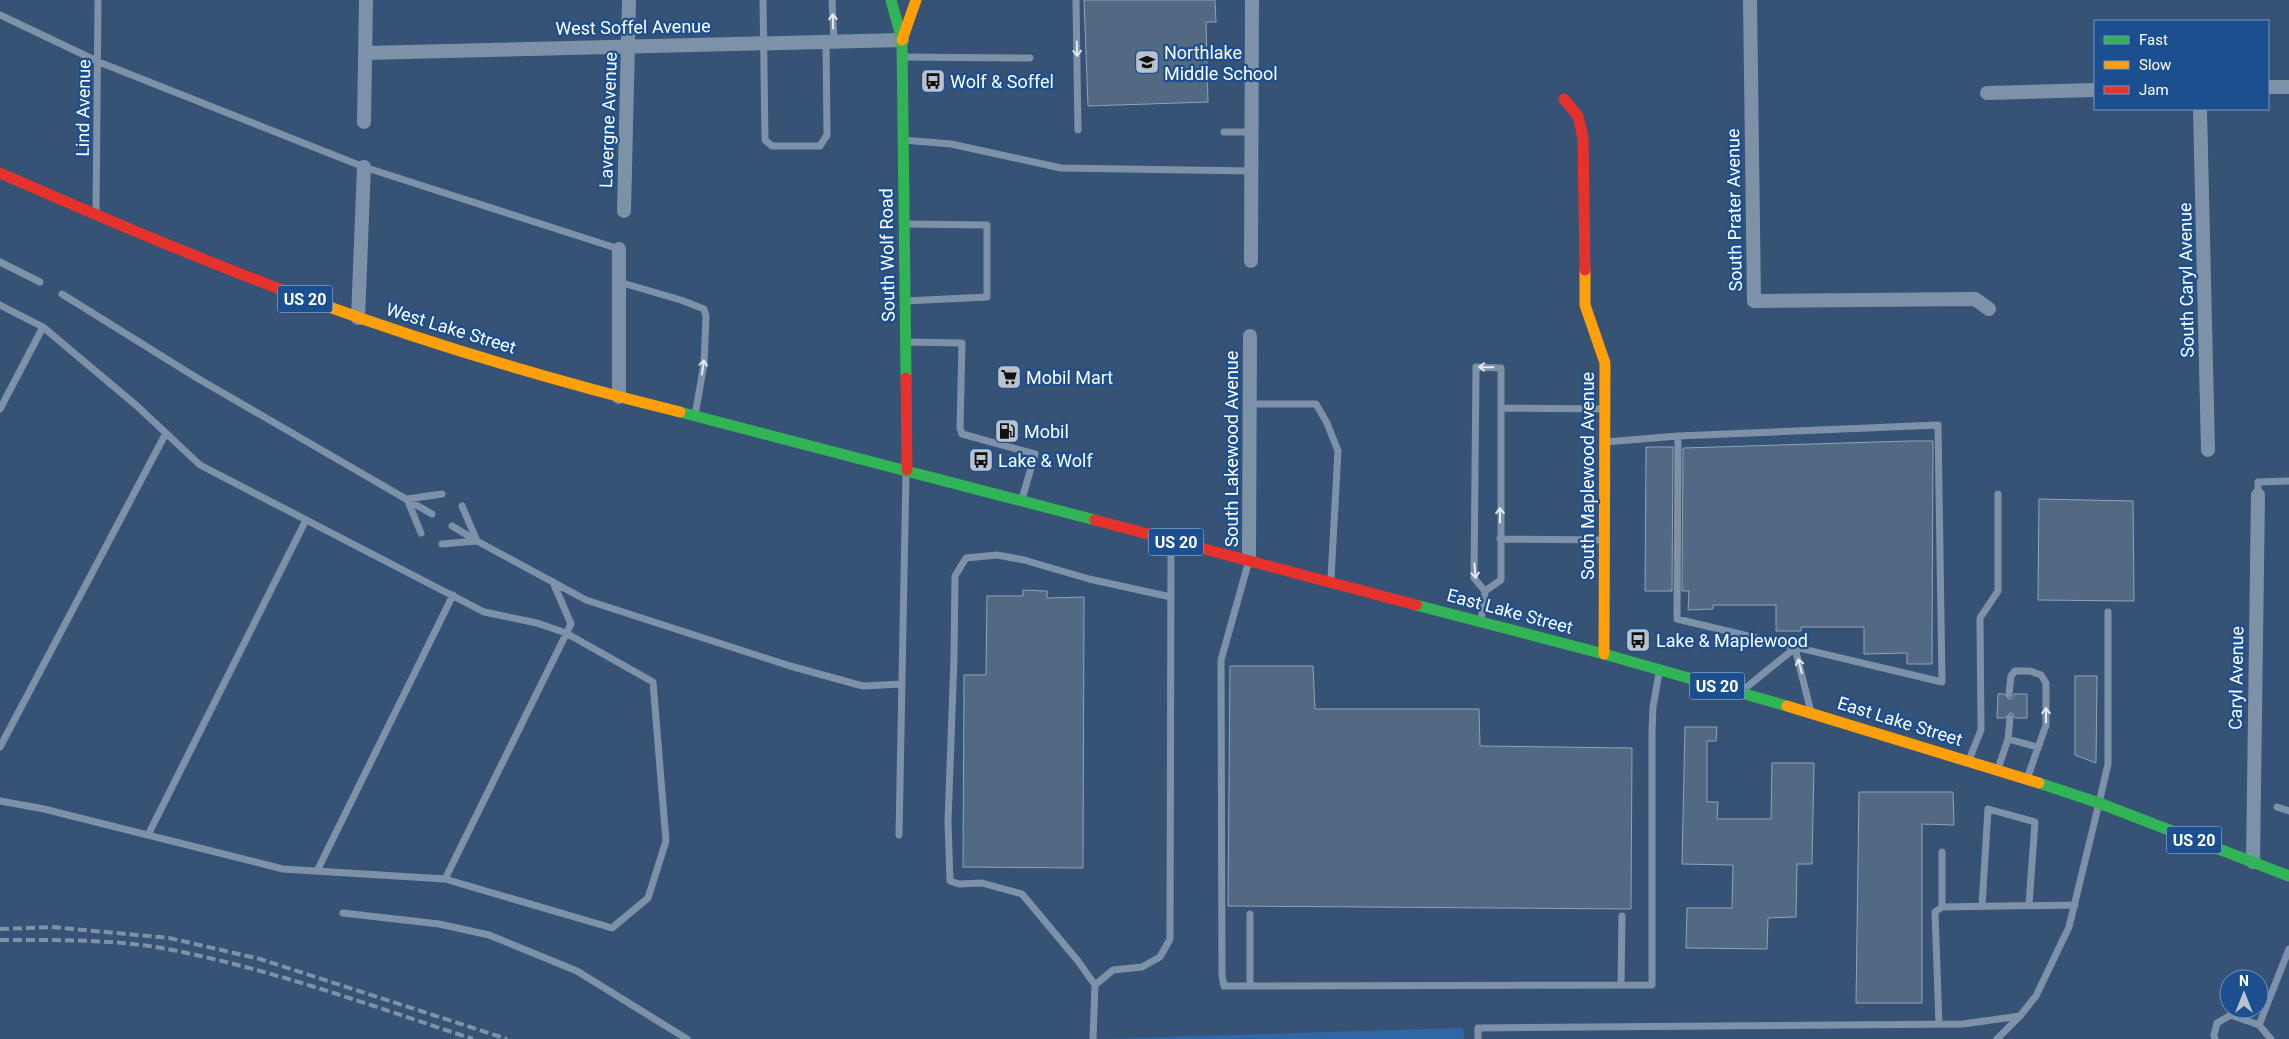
<svg xmlns="http://www.w3.org/2000/svg" width="2289" height="1039" font-family="Roboto,sans-serif">
<style>
.green{fill:#2f66a5}
.building{fill:#526984;stroke:#92a2b6}
.lines{fill:none;stroke-linecap:round;stroke-linejoin:round}
.lane{stroke:#7d92a8;stroke-width:7}
.street{stroke:#7d92a8;stroke-width:14}
.fast{stroke:#30b455;stroke-width:11}
.slow{stroke:#ff9f0a;stroke-width:11}
.jam{stroke:#e5322d;stroke-width:11}
.rail{stroke:#7e92a7;stroke-width:4;stroke-dasharray:9 4;stroke-linecap:butt}
.oneway{stroke:#e5e9ee}
.labels{text-anchor:middle;dominant-baseline:central;stroke-width:4.5;stroke-linejoin:round;paint-order:stroke}
.shield{fill:#1b4f8f;stroke:#bbcadd;stroke-width:1}
.shield-label{font-size:16px;font-weight:bold;fill:#fff}
.street-label{font-size:18px;fill:#fff;stroke:#1b4f8f}
.poi-label{font-size:18px;fill:#fff;stroke:#1b4f8f;text-anchor:start}
</style>
<rect width="100%" height="100%" fill="#365274"/>
<path class="green" d="M 1463,1028 L 1464,1039 L 1100,1039 Z"/>
<path class="building" d="M 1084,0 L 1215,0 L 1216,22 L 1206,22 L 1208,102 L 1088,106 Z
M 1909,441 L 1933,441 L 1932,664 L 1907,664 L 1907,653 L 1864,654 L 1864,627 L 1801,627 L 1801,631 L 1776,631 L 1776,605 L 1713,605 L 1713,609 L 1688,610 L 1689,591 L 1682,591 L 1683,448 Z
M 1646,447 L 1673,447 L 1672,591 L 1645,591 Z
M 2039,499 L 2133,501 L 2134,601 L 2038,600 Z
M 1023,590 L 1047,591 L 1047,598 L 1084,597 L 1083,868 L 963,867 L 964,675 L 986,675 L 987,596 L 1023,596 Z
M 1230,666 L 1313,666 L 1315,709 L 1479,709 L 1480,746 L 1632,748 L 1631,909 L 1228,906 Z
M 2075,676 L 2097,676 L 2096,763 L 2075,755 Z
M 1998,694 L 2004,694 L 2009,699 L 2013,698 L 2014,694 L 2027,694 L 2027,718 L 2015,718 L 2013,714 L 2010,713 L 2005,718 L 1997,718 Z
M 1685,727 L 1717,727 L 1716,741 L 1707,741 L 1707,802 L 1718,802 L 1717,819 L 1771,819 L 1772,763 L 1814,763 L 1812,864 L 1797,864 L 1796,917 L 1768,918 L 1767,949 L 1686,948 L 1687,908 L 1732,908 L 1733,865 L 1682,864 Z
M 1859,792 L 1953,792 L 1954,825 L 1922,824 L 1922,1003 L 1856,1003 Z"/>
<g class="lines">
<path class="lane" d="M 763,0 L 765,140 L 772,146 L 820,146 L 827,135 L 826,42
M 832,0 L 834,41
M 1076,0 L 1078,130
M 0,15 L 99,62 L 364,167 L 619,249
M 902,57 L 1030,58
M 1224,132 L 1252,132
M 903,140 L 951,144 L 1061,168 L 1251,171
M 96,213 L 98,0
M 904,224 L 987,225 L 987,297 L 905,301
M 0,262 L 40,282
M 619,282 L 681,300 L 704,309 L 706,316 L 704,364 L 695,415
M 62,294 L 197,378 L 432,514
M 0,305 L 43,327 L 0,409
M 43,327 L 137,406 L 200,465 L 484,612 L 537,623 L 566,633 L 653,682 L 666,841 L 648,898 L 612,928 L 445,879
M 906,342 L 962,343 L 960,428 L 962,434 L 1035,454 L 1022,499
M 1250,404 L 1316,404 L 1327,423 L 1338,451 L 1331,578
M 1501,408 L 1603,409
M 1605,442 L 1678,436 L 1677,619 L 1942,682 L 1938,425 L 1678,436
M 2258,495 L 2258,482 L 2289,481
M 452,526 L 477,541 L 462,506
M 421,533 L 407,499 L 442,494
M 1500,539 L 1604,540
M 442,544 L 477,541 L 586,600 L 790,666 L 863,686 L 902,684
M 1248,564 L 1221,660 L 1222,975 L 1224,986 L 1652,985 L 1652,732 L 1653,707 L 1659,673
M 1481,620 L 1485,591 L 1474,578 L 1476,367 L 1501,368 L 1501,580 L 1485,591
M 1743,690 L 1795,648 L 1810,708
M 2009,694 L 2011,676 L 2015,671 L 2030,671 L 2041,675 L 2046,683 L 2046,725 L 2028,776
M 2008,739 L 2037,747
M 0,747 L 166,433
M 1969,760 L 1981,730 L 1980,618 L 1998,591 L 1998,494
M 1998,769 L 2008,739 L 2010,718
M 0,801 L 44,809 L 283,869 L 445,879 L 571,624 L 553,582
M 2277,807 L 2289,811
M 148,835 L 306,520
M 899,835 L 906,473
M 1942,852 L 1942,907
M 317,871 L 453,595
M 1982,906 L 1988,809 L 2035,822 L 2029,904
M 343,913 L 439,924 L 489,935 L 577,971 L 687,1039
M 1250,914 L 1250,986
M 1095,985 L 1078,961 L 1022,894 L 982,883 L 959,884 L 950,881 L 948,822 L 954,658 L 955,576 L 966,558 L 997,555 L 1024,560 L 1089,579 L 1171,597
M 1621,985 L 1622,916
M 1939,1024 L 1935,912 L 1942,907 L 2075,905
M 2259,1025 L 2289,949
M 1093,1039 L 1095,985 L 1113,970 L 1142,967 L 1160,957 L 1170,939 L 1171,542
M 1478,1039 L 1478,1028 L 1963,1024 L 2020,1016 L 2036,996 L 2069,927 L 2099,803 L 2108,764 L 2108,612
M 1997,1039 L 2020,1016
M 2215,1039 L 2214,1035 L 2217,1023 L 2231,1015 L 2259,1025 L 2271,1039"/>
<path class="street" d="M 1750,0 L 1754,301 L 1975,299 L 1989,309
M 365,53 L 902,40
M 2268,87 L 2289,87
M 1987,93 L 2095,90
M 2200,109 L 2208,450
M 364,122 L 366,0
M 624,211 L 629,0
M 1251,261 L 1252,0
M 358,318 L 364,167
M 619,397 L 619,249
M 1249,561 L 1250,336
M 2253,862 L 2258,495"/>
<path class="fast" d="M 891,0 L 902,40 L 906,378
M 680,412 L 1095,520
M 1416,605 L 1604,654 L 1787,706
M 2039,783 L 2099,803 L 2289,876"/>
<path class="slow" d="M 902,40 L 916,0
M 1585,270 L 1585,305 L 1605,363 L 1604,654
M 318,303 C 436,346 558,382 680,412
M 1787,706 L 2039,783"/>
<path class="jam" d="M 1564,99 L 1578,116 L 1583,138 L 1585,270
M 0,173 C 105,219 210,264 318,303
M 906,378 L 907,470
M 1095,520 L 1416,605"/>
<path class="rail" d="M 0,929 L 52,927 L 169,938 L 260,959 L 507,1039
M 0,940 C 55,940 113,939 167,949 C 272,969 372,1006 473,1039"/>
</g>
<defs><path id="oneway-shaft" d="M-6 0H5M1.5-3L5.5 0L1.5 3" fill="none" stroke-width="1.6" stroke-linecap="round" stroke-linejoin="round" transform="scale(1.25)"/></defs>
<g class="oneway">
<use href="#oneway-shaft" transform="translate(833 21) rotate(-91)"/>
<use href="#oneway-shaft" transform="translate(1077 49) rotate(89)"/>
<use href="#oneway-shaft" transform="translate(703 367) rotate(-82)"/>
<use href="#oneway-shaft" transform="translate(1486 367) rotate(-179)"/>
<use href="#oneway-shaft" transform="translate(1500 515) rotate(-90)"/>
<use href="#oneway-shaft" transform="translate(1475 571) rotate(85)"/>
<use href="#oneway-shaft" transform="translate(1800 666) rotate(-104)"/>
<use href="#oneway-shaft" transform="translate(2046 715) rotate(-90)"/>
</g>
<defs>
<symbol id="school-square" viewBox="-11 -11 22 22"><rect x="-9" y="-9" width="18" height="18" rx="4" fill="#b9c2ce" stroke="#1b4f8f"/><path d="M0-5L7-2L0 1L-7-2ZM-4 1L0 2.5L4 1V4Q0 6-4 4Z" fill="#111"/></symbol>
<symbol id="bus-square" viewBox="-11 -11 22 22"><rect x="-9" y="-9" width="18" height="18" rx="4" fill="#b9c2ce" stroke="#1b4f8f"/><path d="M-5-6H5V4H4V6H2V4H-2V6H-4V4H-5ZM-3.5-4V0h7V-4ZM-3.5 1.2v1.5H-2V1.2ZM2 1.2v1.5H3.5V1.2Z" fill="#111"/></symbol>
<symbol id="supermarket-square" viewBox="-11 -11 22 22"><rect x="-9" y="-9" width="18" height="18" rx="4" fill="#b9c2ce" stroke="#1b4f8f"/><path d="M-6-5.5h2.5l.6 2H6L4.5 2H-2.5L-4.4-4H-6ZM-1.5 3.2a1.3 1.3 0 1 0 .1 0ZM3 3.2a1.3 1.3 0 1 0 .1 0Z" fill="#111"/></symbol>
<symbol id="fuel-square" viewBox="-11 -11 22 22"><rect x="-9" y="-9" width="18" height="18" rx="4" fill="#b9c2ce" stroke="#1b4f8f"/><path d="M-5.5-6h7V0h2V4h1.3V-2.5L3-4.5l.8-.8L6-3V5H2.5V1h-1V6h-7ZM-4.2-4.7v3.2H.2V-4.7Z" fill="#111"/></symbol>
</defs>
<g fill-rule="evenodd">
<use href="#school-square" x="1133" y="48" width="28" height="28"/>
<use href="#bus-square" x="919" y="67" width="28" height="28"/>
<use href="#supermarket-square" x="995" y="363" width="28" height="28"/>
<use href="#fuel-square" x="993" y="417" width="28" height="28"/>
<use href="#bus-square" x="967" y="446" width="28" height="28"/>
<use href="#bus-square" x="1624" y="626" width="28" height="28"/>
</g>
<g class="labels">
<g class="shield">
<rect x="277.5" y="285.5" width="55" height="27" rx="4"/>
<rect x="1148.5" y="528.5" width="55" height="27" rx="4"/>
<rect x="1689.5" y="672.5" width="55" height="27" rx="4"/>
<rect x="2166.5" y="826.5" width="55" height="27" rx="4"/>
</g>
<g class="shield-label">
<text x="305" y="299">US 20</text>
<text x="1176" y="542">US 20</text>
<text x="1717" y="686">US 20</text>
<text x="2194" y="840">US 20</text>
</g>
<g class="street-label">
<text transform="translate(633 27) rotate(-1)">West Soffel Avenue</text>
<text transform="translate(83 108) rotate(-89)">Lind Avenue</text>
<text transform="translate(608 120) rotate(-88)">Lavergne Avenue</text>
<text transform="translate(1734 210) rotate(-91)">South Prater Avenue</text>
<text transform="translate(887 255) rotate(-91)">South Wolf Road</text>
<text transform="translate(2186 280) rotate(-91)">South Caryl Avenue</text>
<text transform="translate(451 328) rotate(17)">West Lake Street</text>
<text transform="translate(1231 449) rotate(-90)">South Lakewood Avenue</text>
<text transform="translate(1587 476) rotate(-90)">South Maplewood Avenue</text>
<text transform="translate(1510 611) rotate(15)">East Lake Street</text>
<text transform="translate(2236 678) rotate(-89)">Caryl Avenue</text>
<text transform="translate(1900 721) rotate(17)">East Lake Street</text>
</g>
<g class="poi-label">
<text x="1164" y="52">Northlake<tspan x="1164" dy="21">Middle School</tspan></text>
<text x="950" y="81">Wolf &amp; Soffel</text>
<text x="1026" y="377">Mobil Mart</text>
<text x="1024" y="431">Mobil</text>
<text x="998" y="460">Lake &amp; Wolf</text>
<text x="1656" y="640">Lake &amp; Maplewood</text>
</g>
</g>
<rect x="2094" y="20" width="175" height="90" fill="#1b4f8f" stroke="#7695bc"/>
<rect x="2104" y="36" width="25" height="8" fill="#30b455" stroke="#7695bc"/>
<text x="2139" y="45" font-size="15" fill="#ffffff">Fast</text>
<rect x="2104" y="61" width="25" height="8" fill="#ff9f0a" stroke="#7695bc"/>
<text x="2139" y="70" font-size="15" fill="#ffffff">Slow</text>
<rect x="2104" y="86" width="25" height="8" fill="#e5322d" stroke="#7695bc"/>
<text x="2139" y="95" font-size="15" fill="#ffffff">Jam</text>
<g transform="translate(2244 994)"><circle r="24" fill="#1b4f8f" stroke="#7695bc"/>
<path d="M0-4L9 19L0 12L-9 19Z" fill="#b9c2ce"/>
<text y="-8" font-size="14" font-weight="bold" text-anchor="middle" fill="#ffffff">N</text>
</g>
</svg>
